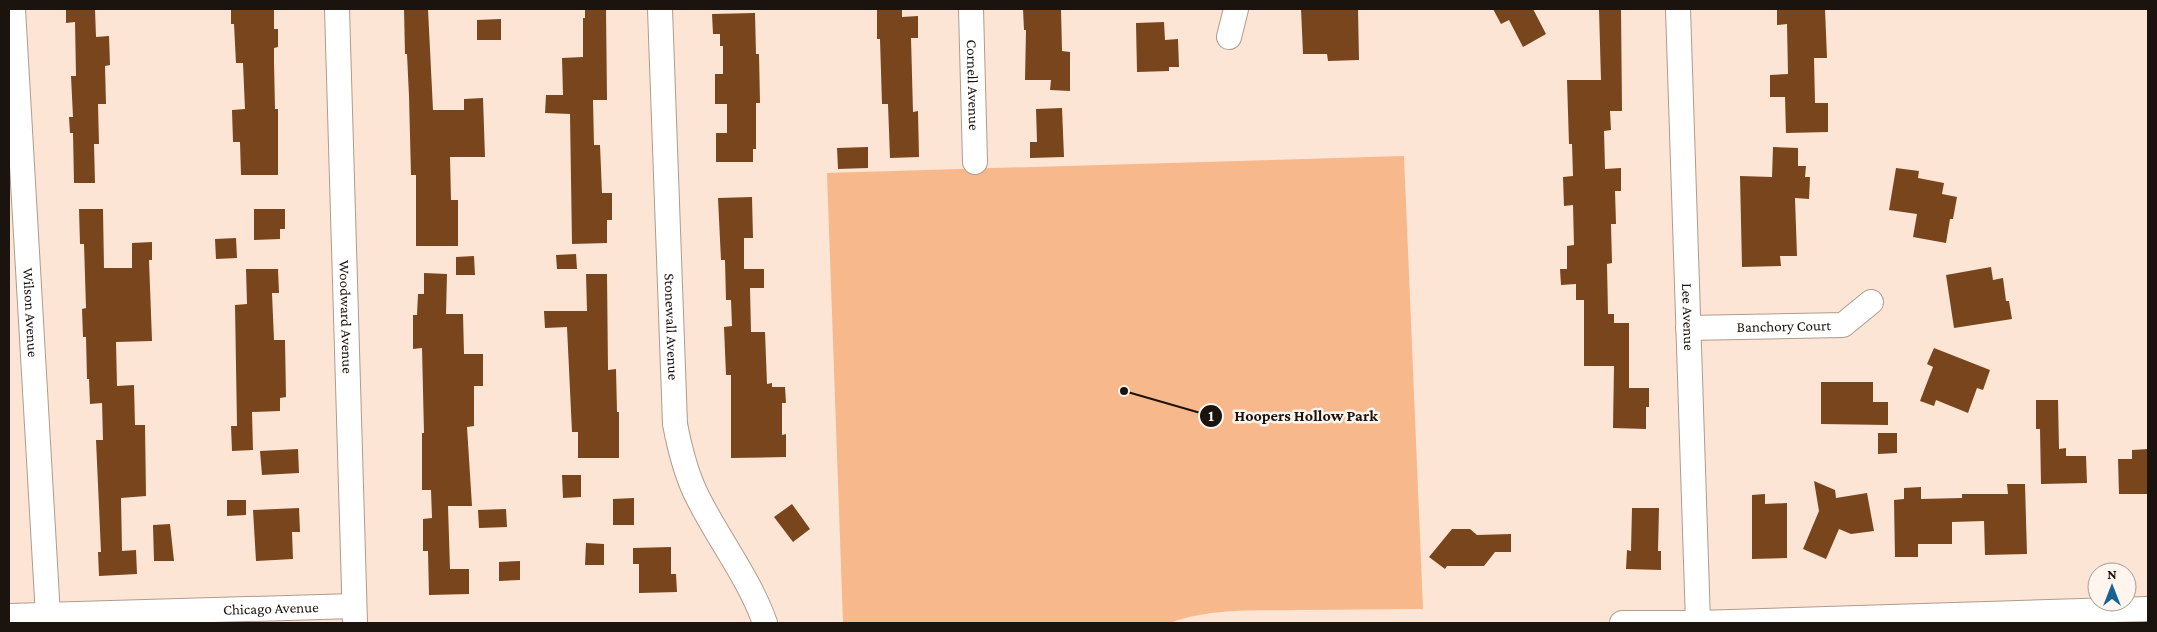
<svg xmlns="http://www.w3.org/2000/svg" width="2157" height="632" font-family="'Crimson Pro',serif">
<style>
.green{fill:#f7b88c}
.building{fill:#78451c}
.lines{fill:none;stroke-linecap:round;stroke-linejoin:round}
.minor-casing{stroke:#b09b8c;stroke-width:26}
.minor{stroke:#fff;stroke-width:24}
.labels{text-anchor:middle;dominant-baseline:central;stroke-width:5;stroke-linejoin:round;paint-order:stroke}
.street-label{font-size:15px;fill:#1b130e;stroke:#fff5ef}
.leader{fill:none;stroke:#1b130e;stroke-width:2}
.callout-dot{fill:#1b130e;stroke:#fff5ef;stroke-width:2}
.mark-label{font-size:15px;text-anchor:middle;font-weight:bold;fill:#fff}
.callout-label{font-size:16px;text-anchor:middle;font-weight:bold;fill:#1b130e;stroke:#fff5ef;stroke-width:5;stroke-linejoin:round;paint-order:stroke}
</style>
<rect width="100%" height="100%" fill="#fde5d5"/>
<path class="green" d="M 1404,156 L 1423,609 C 1380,609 1338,610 1296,610 C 1255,611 1209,608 1170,623 L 843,623 L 827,173 Z"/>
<path class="building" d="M 66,9 L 95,9 L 96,37 L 109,36 L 110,65 L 105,66 L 106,104 L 98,104 L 99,144 L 94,144 L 95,183 L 74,183 L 73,133 L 70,133 L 69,117 L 73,117 L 71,76 L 76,76 L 75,22 L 66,23 Z
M 231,9 L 274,9 L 274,29 L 278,29 L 278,47 L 274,48 L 274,62 L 275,109 L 278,109 L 278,175 L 241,175 L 240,142 L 233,142 L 232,110 L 245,109 L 243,63 L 236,63 L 234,24 L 231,24 Z
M 404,9 L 428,9 L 433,110 L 464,110 L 464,99 L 483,98 L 485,157 L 450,157 L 451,200 L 458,200 L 458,246 L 416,246 L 416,175 L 411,175 L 409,96 L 407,54 L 405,54 Z
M 585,9 L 606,9 L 607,100 L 593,100 L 594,145 L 600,145 L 602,193 L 612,193 L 612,220 L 607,220 L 607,243 L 572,244 L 570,114 L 545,113 L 546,95 L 563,95 L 562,58 L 583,57 L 583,18 L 585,18 Z
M 877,9 L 902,9 L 902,17 L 918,16 L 918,38 L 911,38 L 913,112 L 918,111 L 919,157 L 890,158 L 888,104 L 882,104 L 880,39 L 877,39 Z
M 1023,9 L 1061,9 L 1062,51 L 1070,52 L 1070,91 L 1050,90 L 1051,80 L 1025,80 L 1026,30 L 1024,30 Z
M 1301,9 L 1358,9 L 1359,60 L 1328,61 L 1327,54 L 1303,54 Z
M 1493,9 L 1533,9 L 1546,34 L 1523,47 L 1509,20 L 1501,24 Z
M 1621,9 L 1622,111 L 1610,111 L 1611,130 L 1604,131 L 1605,169 L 1621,168 L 1621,191 L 1615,191 L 1616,224 L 1611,224 L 1612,263 L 1607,264 L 1608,314 L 1614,314 L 1614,323 L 1629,323 L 1629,388 L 1649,388 L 1649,407 L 1646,407 L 1646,429 L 1613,428 L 1614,366 L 1584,366 L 1584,300 L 1576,300 L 1576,284 L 1561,285 L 1560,269 L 1567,269 L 1567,246 L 1574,245 L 1573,205 L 1564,206 L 1563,177 L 1573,176 L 1572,144 L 1569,144 L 1567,80 L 1601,80 L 1599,10 Z
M 1777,9 L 1825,9 L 1827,58 L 1814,58 L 1815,103 L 1828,103 L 1828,132 L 1786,133 L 1785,97 L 1770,97 L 1770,75 L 1788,74 L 1787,24 L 1777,25 Z
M 755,13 L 756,54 L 759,54 L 760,103 L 756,103 L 756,149 L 753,149 L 753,162 L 716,162 L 716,133 L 727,133 L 727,104 L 715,104 L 715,74 L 723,74 L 723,46 L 720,46 L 720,34 L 713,34 L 712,14 Z
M 501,19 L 501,40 L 477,40 L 477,20 Z
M 1164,22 L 1165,40 L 1178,39 L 1179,67 L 1169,67 L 1169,71 L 1137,72 L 1136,23 Z
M 1062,108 L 1064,157 L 1030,158 L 1030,142 L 1037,142 L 1036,109 Z
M 868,147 L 868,168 L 838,169 L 837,148 Z
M 1773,147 L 1798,148 L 1798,166 L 1806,166 L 1805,177 L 1810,177 L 1809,199 L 1795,198 L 1797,256 L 1780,256 L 1781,266 L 1742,267 L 1740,176 L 1772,177 Z
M 1896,168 L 1919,171 L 1918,178 L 1944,183 L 1942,194 L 1957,197 L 1953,219 L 1950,219 L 1946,243 L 1913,237 L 1917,214 L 1889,210 Z
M 752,197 L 753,238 L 744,238 L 744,269 L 764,269 L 764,288 L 750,288 L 751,332 L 765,332 L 767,384 L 772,383 L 772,387 L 785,387 L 786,403 L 782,403 L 782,435 L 786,434 L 786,457 L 731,458 L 731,375 L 726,375 L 724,327 L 732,326 L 731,300 L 726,300 L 725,260 L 721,260 L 718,198 Z
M 79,209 L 103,209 L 104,268 L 132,268 L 132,243 L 152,242 L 152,260 L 149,260 L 152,341 L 116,342 L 117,386 L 134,385 L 135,425 L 145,425 L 146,496 L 121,498 L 122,551 L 136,550 L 137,574 L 99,576 L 98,552 L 101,552 L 96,440 L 103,440 L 102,403 L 90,404 L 89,379 L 87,379 L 86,337 L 83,337 L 82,309 L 86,308 L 84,244 L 80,244 Z
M 254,209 L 285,209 L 285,229 L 280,229 L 280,239 L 254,240 Z
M 236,238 L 237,258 L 216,259 L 215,239 Z
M 576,254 L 577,269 L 557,269 L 556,255 Z
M 474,256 L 475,275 L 456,275 L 456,257 Z
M 1991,267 L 1993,280 L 2003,278 L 2006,301 L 2009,301 L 2012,319 L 1954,328 L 1946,275 Z
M 246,269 L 278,269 L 279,293 L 272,293 L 274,340 L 285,340 L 286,397 L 280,398 L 280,411 L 252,412 L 253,450 L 232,451 L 231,426 L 237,426 L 235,305 L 247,304 Z
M 424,273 L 447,274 L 446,314 L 463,314 L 464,354 L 483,354 L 483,386 L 474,386 L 474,426 L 467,427 L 472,506 L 448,506 L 450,569 L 469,569 L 469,594 L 429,595 L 428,551 L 423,551 L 423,519 L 432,518 L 431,490 L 422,490 L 422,433 L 424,433 L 422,348 L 413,349 L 413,315 L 417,315 L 418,294 L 424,294 Z
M 586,274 L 607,274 L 608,370 L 616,369 L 617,412 L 619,412 L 619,458 L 578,458 L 578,432 L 572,432 L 567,327 L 545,328 L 544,311 L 587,311 Z
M 1934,348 L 1990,370 L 1983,390 L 1977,388 L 1968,413 L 1936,400 L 1934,406 L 1920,401 L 1933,367 L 1927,364 Z
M 1821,382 L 1873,382 L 1873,402 L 1888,402 L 1888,425 L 1821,424 Z
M 2036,400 L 2058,400 L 2059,449 L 2066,448 L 2066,456 L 2086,456 L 2087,483 L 2041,484 L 2040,429 L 2036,429 Z
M 1878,433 L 1897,433 L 1897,453 L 1878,454 Z
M 298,449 L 299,473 L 262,475 L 260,451 Z
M 2148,449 L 2148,494 L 2119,494 L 2118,459 L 2132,459 L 2132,450 Z
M 562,475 L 581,475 L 581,497 L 563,498 Z
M 1814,481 L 1835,490 L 1836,498 L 1867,493 L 1874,531 L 1851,534 L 1839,529 L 1826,559 L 1803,549 L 1819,511 Z
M 2007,484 L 2025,484 L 2027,554 L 1985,555 L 1984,521 L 1952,522 L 1952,544 L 1918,544 L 1918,557 L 1895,557 L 1894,500 L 1904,499 L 1904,488 L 1921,487 L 1921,499 L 1962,498 L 1962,494 L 2008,494 Z
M 1765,494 L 1765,504 L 1787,503 L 1787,558 L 1752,559 L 1752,495 Z
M 634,498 L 634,525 L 613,525 L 613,499 Z
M 227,500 L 246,500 L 246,515 L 227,516 Z
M 792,504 L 810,529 L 793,542 L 774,517 Z
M 299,508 L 300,532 L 292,532 L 293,559 L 256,561 L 253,510 Z
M 1632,508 L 1659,508 L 1658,551 L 1661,551 L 1661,570 L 1626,569 L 1627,550 L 1631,551 Z
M 506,509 L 507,527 L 479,528 L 478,510 Z
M 170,524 L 174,561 L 154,561 L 153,525 Z
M 1452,529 L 1470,529 L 1477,535 L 1511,534 L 1511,552 L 1495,552 L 1484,566 L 1447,566 L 1445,569 L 1429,557 Z
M 586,543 L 604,544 L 604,565 L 585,565 Z
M 671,547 L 671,574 L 676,574 L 677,592 L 639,593 L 639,564 L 633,564 L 633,548 Z
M 520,561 L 520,580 L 499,581 L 499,562 Z"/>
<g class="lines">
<defs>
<g id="minor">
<path id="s1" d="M 13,9 L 48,616"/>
<path id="s2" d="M 337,9 L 355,623"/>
<path id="s3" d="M 660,9 L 675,424 C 680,450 686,475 698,498 C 719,540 749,578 765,623"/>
<path id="s4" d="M 971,9 L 975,162"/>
<path id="s5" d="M 1678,9 L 1698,623"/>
<path d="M 1229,37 L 1236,9"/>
<path id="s6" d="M 1688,328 L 1843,325 L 1871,302"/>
<path id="s7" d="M 9,616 L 354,606"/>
<path d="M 1622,623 L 1698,623 L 2148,609"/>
</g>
</defs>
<use href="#minor" class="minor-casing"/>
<use href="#minor" class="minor"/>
</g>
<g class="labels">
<g class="street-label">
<text stroke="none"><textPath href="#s4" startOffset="76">Cornell Avenue</textPath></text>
<text stroke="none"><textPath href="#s1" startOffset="304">Wilson Avenue</textPath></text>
<text stroke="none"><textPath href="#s2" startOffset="308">Woodward Avenue</textPath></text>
<text stroke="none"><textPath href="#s5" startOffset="308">Lee Avenue</textPath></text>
<text stroke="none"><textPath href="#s3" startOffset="318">Stonewall Avenue</textPath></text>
<text stroke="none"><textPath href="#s6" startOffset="96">Banchory Court</textPath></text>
<text stroke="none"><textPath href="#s7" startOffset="262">Chicago Avenue</textPath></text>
</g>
</g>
<path class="leader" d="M1124 391L1211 416"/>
<g class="callout-dot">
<circle cx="1124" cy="391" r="5"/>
<circle cx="1211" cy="416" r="12"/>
</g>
<g class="mark-label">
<text x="1211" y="421">1</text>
</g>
<g class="callout-label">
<text x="1306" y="421">Hoopers Hollow Park</text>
</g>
<rect width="2157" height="632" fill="none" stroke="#1b130e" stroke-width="20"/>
<g transform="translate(2112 587)"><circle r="24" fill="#fff5ef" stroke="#a49b95"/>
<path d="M0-4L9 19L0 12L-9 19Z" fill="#176396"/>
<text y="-8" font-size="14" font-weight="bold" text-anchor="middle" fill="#1b130e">N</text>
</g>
</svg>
